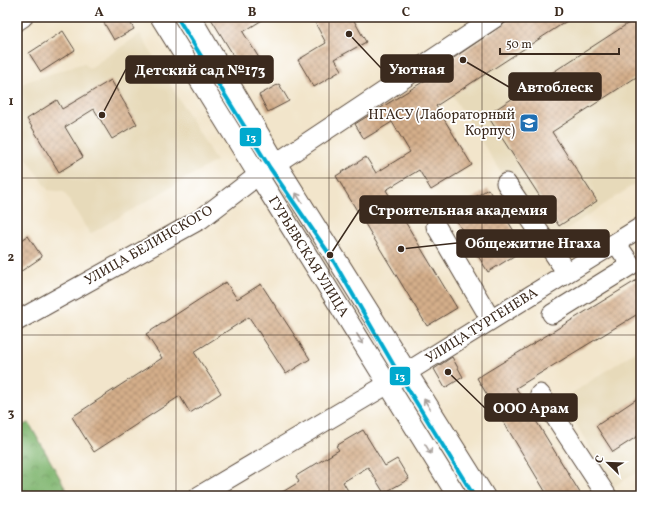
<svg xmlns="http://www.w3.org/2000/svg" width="658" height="513" font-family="Vollkorn,serif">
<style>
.built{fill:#e7daba}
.forest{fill:url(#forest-crowns);stroke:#5e7048}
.building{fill:url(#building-cross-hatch)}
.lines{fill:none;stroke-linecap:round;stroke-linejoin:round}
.minor-casing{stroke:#564638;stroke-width:21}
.minor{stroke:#fff;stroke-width:19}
.tram-1-casing{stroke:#fff;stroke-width:7}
.tram-1{stroke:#00a9ce;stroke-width:4}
.oneway{stroke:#a79f9a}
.grid{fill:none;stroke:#3b2a1e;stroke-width:1;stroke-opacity:0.55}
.labels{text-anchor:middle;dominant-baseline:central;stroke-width:3.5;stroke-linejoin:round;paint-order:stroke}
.poi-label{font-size:14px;fill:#3b2a1e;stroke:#fff;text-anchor:end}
.street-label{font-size:14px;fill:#3b2a1e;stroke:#fff}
.leader{fill:none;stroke:#3b2a1e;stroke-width:1.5}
.callout-dot{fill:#3b2a1e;stroke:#fff;stroke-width:1.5}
.callout{fill:#3b2a1e;stroke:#3b2a1e;stroke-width:1.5}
.callout-label{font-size:15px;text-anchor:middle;font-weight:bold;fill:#fff}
.line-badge{stroke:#fff;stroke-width:1.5}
.badge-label{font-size:11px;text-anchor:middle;font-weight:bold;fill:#fff}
.neatline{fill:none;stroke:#3b2a1e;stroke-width:1.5}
.grid-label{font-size:13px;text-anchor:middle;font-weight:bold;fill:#3b2a1e}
</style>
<defs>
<pattern id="forest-crowns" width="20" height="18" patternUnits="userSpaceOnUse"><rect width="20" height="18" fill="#82b772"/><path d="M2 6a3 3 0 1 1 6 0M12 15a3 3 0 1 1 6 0" fill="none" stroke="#6c955d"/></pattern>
<pattern id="building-cross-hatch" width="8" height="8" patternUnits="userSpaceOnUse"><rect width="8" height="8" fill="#d4ae8a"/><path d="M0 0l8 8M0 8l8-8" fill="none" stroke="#ad8e70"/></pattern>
</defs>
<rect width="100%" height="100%" fill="#fff"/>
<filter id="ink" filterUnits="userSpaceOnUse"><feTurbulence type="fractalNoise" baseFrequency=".025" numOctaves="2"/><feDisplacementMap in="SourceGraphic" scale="8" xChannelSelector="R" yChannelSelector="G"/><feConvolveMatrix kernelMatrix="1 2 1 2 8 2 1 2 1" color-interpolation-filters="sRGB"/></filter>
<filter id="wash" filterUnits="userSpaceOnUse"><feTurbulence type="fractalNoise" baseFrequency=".012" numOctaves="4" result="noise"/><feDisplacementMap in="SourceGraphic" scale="16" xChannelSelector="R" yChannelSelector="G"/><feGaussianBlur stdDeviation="0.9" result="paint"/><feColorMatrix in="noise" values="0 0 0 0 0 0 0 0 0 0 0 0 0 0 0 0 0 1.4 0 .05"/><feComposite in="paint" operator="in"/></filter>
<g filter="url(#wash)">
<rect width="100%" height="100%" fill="#f2e5cb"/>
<path class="built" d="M 573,17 L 641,17 L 641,180 L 546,243 L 452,95 Z
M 140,34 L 216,161 L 90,234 L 64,192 L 48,190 L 17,144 L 17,85 L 84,63 L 89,69 Z
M 641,348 L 641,470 L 613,487 L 562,400 Z"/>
<path class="forest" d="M 29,423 L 70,496 L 17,496 L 17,427 Z"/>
<g id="blocks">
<path class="building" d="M 110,17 L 127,17 L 134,29 L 114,40 L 103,21 Z
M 210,17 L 267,17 L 243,32 L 264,66 L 246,76 Z
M 312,17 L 352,17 L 366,42 L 335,59 L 342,70 L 314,87 L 298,60 L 326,43 Z
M 514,17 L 573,17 L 436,106 L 472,165 L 431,190 L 419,170 L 386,190 L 457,308 L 427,326 L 336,176 L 366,157 L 376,173 L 410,152 L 392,122 L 364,139 L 355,124 L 437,73 L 436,70 Z
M 638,17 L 641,17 L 641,74 L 552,132 L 597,201 L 559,226 L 487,115 Z
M 63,31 L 75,50 L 41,72 L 29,53 Z
M 111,80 L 137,124 L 112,139 L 94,109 L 65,127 L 83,157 L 59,172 L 27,119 L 57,100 L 62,109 Z
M 279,84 L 289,101 L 268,112 L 259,95 Z
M 488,189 L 525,249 L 488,272 L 451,212 Z
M 28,236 L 42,257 L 17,274 L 17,243 Z
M 637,280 L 641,287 L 641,312 L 516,388 L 582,496 L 548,496 L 477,378 Z
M 226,282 L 237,299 L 261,284 L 310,359 L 286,374 L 249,317 L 194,352 L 221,393 L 190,413 L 180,396 L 94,452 L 72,417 L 162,358 L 146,334 Z
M 452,357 L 463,377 L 445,388 L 434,369 Z
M 641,396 L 641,434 L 613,452 L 596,426 Z
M 363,430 L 385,466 L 397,459 L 409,479 L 384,493 L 368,467 L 343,482 L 351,496 L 276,496 L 299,482 L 296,476 L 339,450 L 336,446 Z"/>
</g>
</g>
<g filter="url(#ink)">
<use href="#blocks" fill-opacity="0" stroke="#564638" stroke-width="1"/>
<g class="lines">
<defs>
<path id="minor" d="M 160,17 L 457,496
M 191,17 L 277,164 L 485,496
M 17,21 L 23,17
M 506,183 L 567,273
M 436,226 L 491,320
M 552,314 L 631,265 L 616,243
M 17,321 L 201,219 L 257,176 L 496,17
M 540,394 L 607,496
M 199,496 L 388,384 L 641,227"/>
</defs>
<use href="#minor" class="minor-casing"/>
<use href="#minor" class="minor"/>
<defs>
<path id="tram-1" d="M 177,17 L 270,168 L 330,255 L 400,376 L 474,496"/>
</defs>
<use href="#tram-1" class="tram-1-casing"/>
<use href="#tram-1" class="tram-1"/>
</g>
<defs><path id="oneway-shaft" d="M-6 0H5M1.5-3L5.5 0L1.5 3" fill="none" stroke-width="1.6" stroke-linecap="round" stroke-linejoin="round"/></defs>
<g class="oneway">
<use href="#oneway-shaft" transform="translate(299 198) rotate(-122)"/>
<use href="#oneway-shaft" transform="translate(360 339) rotate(58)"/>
<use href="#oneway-shaft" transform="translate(427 404) rotate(-122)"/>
<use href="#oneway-shaft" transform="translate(428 449) rotate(58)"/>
</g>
</g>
<path class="grid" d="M 176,17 L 176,496M 329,17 L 329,496M 482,17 L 482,496M 17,178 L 641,178M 17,335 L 641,335"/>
<defs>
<symbol id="university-square" viewBox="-11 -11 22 22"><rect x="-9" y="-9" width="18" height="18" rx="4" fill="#1f6fb2" stroke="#fff"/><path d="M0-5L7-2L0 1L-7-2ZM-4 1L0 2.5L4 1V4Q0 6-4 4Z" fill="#fff"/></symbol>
</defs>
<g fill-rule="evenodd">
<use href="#university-square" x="518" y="112" width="22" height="22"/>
</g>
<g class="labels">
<g class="poi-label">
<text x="515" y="115">НГАСУ (Лабораторный<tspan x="515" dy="16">Корпус)</tspan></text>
</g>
<g class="street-label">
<text transform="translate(149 246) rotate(-30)">УЛИЦА БЕЛИНСКОГО</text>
<text transform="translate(308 257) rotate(58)">ГУРЬЕВСКАЯ УЛИЦА</text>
<text transform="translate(482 326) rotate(-32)">УЛИЦА ТУРГЕНЕВА</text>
</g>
</g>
<path class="leader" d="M349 34L381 68M102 115L126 69M463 60L509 87M330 255L360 209M401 249L457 243M448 372L485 408"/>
<g class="callout-dot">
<circle cx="349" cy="34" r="4"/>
<circle cx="102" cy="115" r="4"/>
<circle cx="463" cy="60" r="4"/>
<circle cx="330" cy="255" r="4"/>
<circle cx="401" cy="249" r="4"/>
<circle cx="448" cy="372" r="4"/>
</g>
<g class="callout">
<rect x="381" y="55" width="72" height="27" rx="4"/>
<rect x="126" y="56" width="147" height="27" rx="4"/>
<rect x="509" y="73" width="92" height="27" rx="4"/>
<rect x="360" y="196" width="196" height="27" rx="4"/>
<rect x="457" y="230" width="152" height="27" rx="4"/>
<rect x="485" y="394" width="92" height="27" rx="4"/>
</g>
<g class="callout-label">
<text x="417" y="74">Уютная</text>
<text x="200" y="75">Детский сад №173</text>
<text x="555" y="92">Автоблеск</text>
<text x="458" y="215">Строительная академия</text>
<text x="533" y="248">Общежитие Нгаха</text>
<text x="531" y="413">ООО Арам</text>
</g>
<g class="line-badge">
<rect x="239" y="127" width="23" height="20" rx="4" fill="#00a9ce"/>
<rect x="389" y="366" width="22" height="20" rx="4" fill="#00a9ce"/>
</g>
<g class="badge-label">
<text x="251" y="141">13</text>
<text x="400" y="380">13</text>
</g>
<rect width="658" height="513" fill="none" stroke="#fff" stroke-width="44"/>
<g transform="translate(608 463) rotate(293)" stroke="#ffffff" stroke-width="3" paint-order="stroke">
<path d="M0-3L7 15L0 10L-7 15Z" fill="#3b2a1e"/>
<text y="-6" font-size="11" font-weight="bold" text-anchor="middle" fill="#3b2a1e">С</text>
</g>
<path d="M500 48v6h119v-6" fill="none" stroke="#3b2a1e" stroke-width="2"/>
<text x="506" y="48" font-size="12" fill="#3b2a1e" stroke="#ffffff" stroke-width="3" paint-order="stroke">50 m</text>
<rect x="22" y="22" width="614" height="469" class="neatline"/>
<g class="grid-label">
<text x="99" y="16">A</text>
<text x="252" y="16">B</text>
<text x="406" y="16">C</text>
<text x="559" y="16">D</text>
<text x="11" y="105">1</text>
<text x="11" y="261">2</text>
<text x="11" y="417">3</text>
</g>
</svg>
